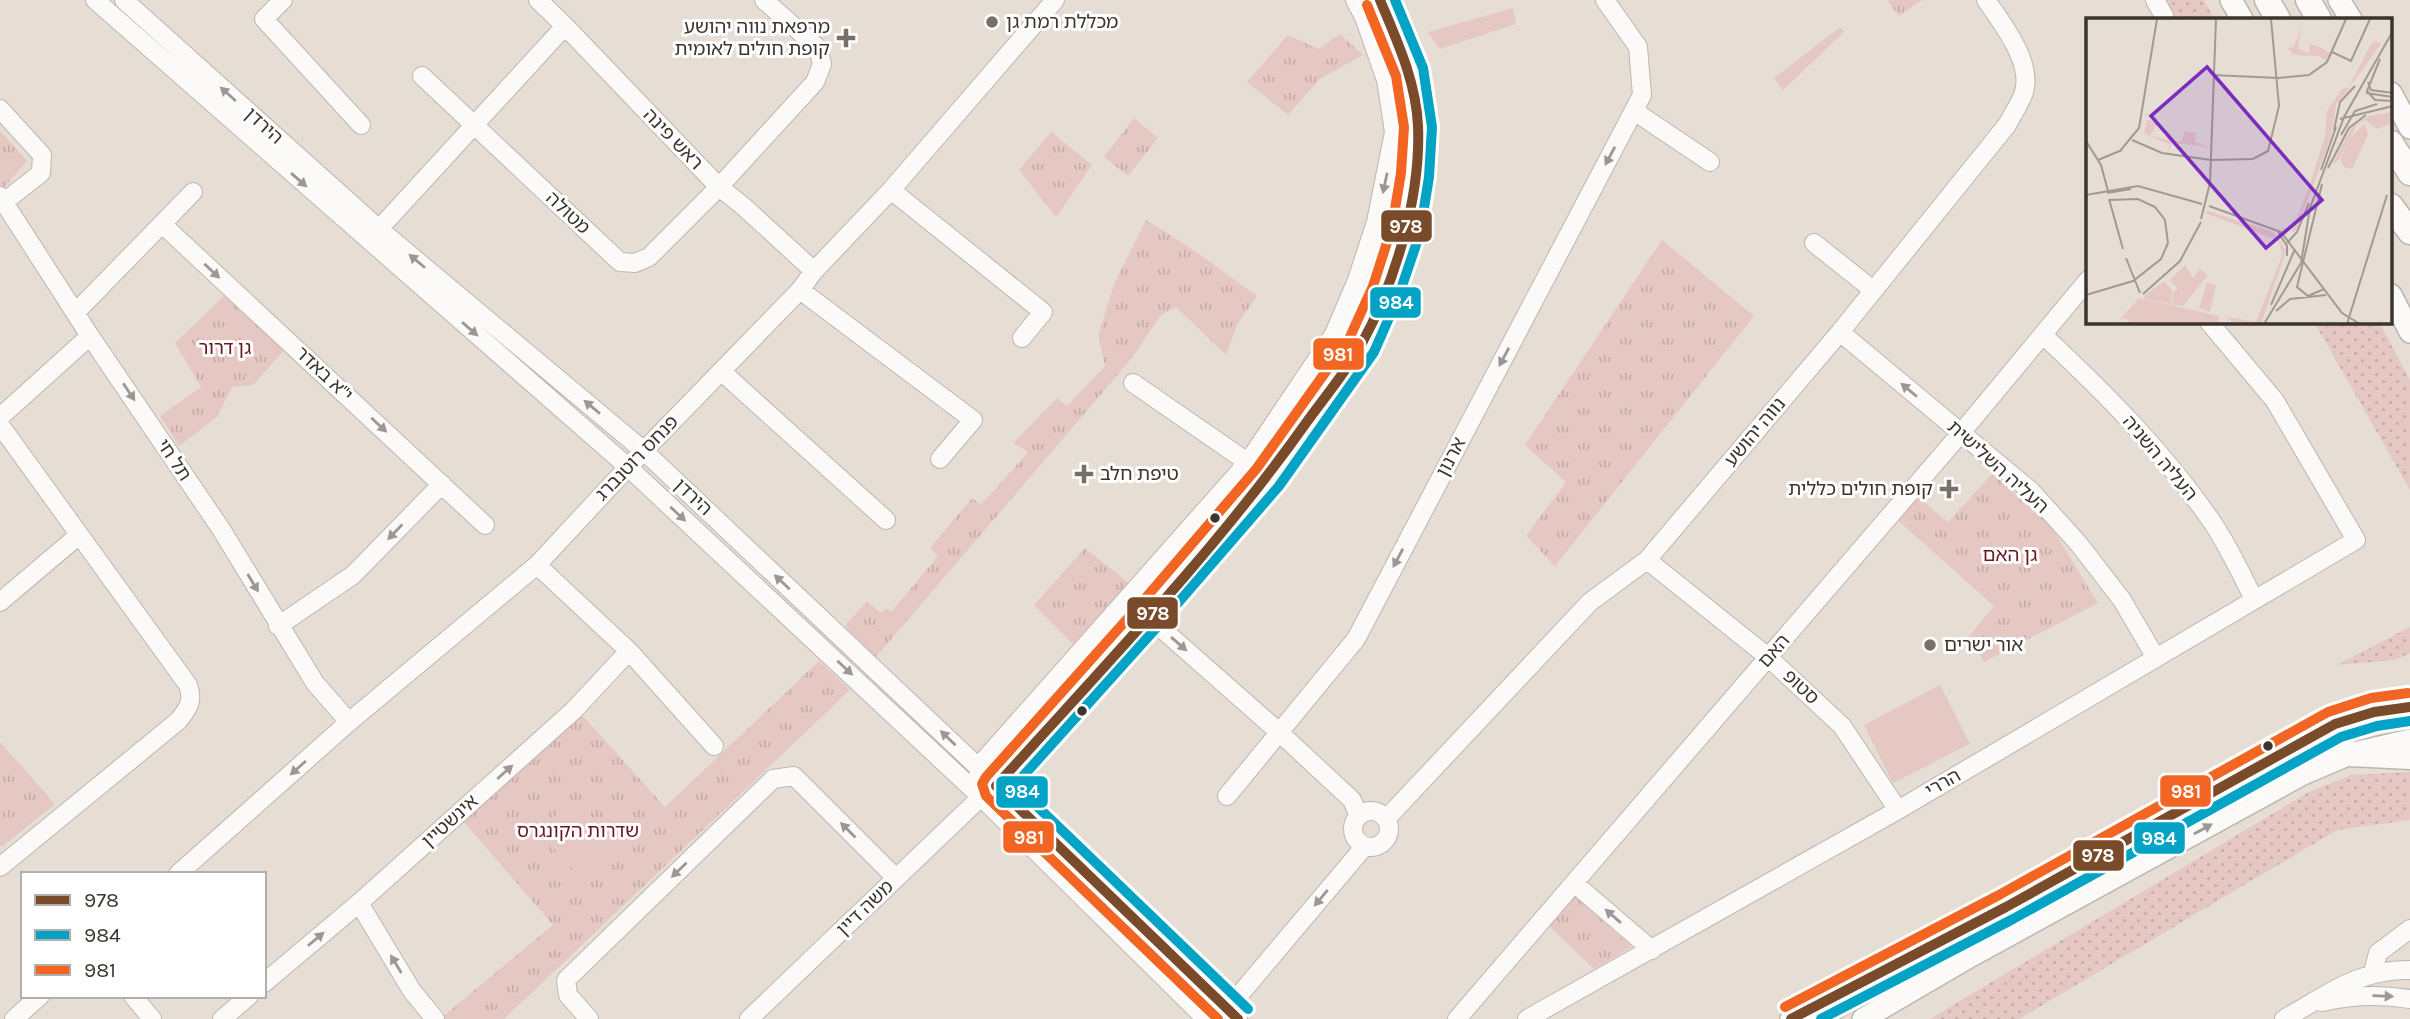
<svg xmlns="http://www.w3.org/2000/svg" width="2410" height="1019" font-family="Karla,'Noto Sans Hebrew',sans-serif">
<defs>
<pattern id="grass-dots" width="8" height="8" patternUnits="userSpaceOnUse" patternTransform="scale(1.75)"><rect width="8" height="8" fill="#e5c7c3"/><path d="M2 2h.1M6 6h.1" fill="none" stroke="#c5aca8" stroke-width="1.8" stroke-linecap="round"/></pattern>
<pattern id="park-tufts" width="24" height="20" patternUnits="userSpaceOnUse" patternTransform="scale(1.75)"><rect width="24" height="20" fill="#e5c7c3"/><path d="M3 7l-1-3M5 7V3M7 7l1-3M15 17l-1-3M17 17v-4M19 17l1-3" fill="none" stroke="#c5aca8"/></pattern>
</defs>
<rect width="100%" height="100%" fill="#e6ded5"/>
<path fill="url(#grass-dots)" d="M2155 0H2204L2214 19H2166Z
M2314 322H2379L2410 380V490Z
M2410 627V653L2395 660 2337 665Z
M2410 772V820L2337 830 2019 1019H1930L2309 792 2351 775Z"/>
<path fill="url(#park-tufts)" d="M1887 0H1922L1899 16Z
M1340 34 1363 55 1320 79 1288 115 1247 82 1288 35 1318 49Z
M1134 118 1158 138 1128 176 1104 157Z
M0 131 27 161 0 192Z
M1051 132 1092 165 1056 217 1019 170Z
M1146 220 1192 249 1257 296 1237 325 1226 355 1176 307 1160 316 1132 358 876 657 845 626 867 601 881 613 886 608 891 612 938 556 930 548 972 498 981 505 1028 452 1013 443 1057 398 1067 406 1105 366 1098 336 1115 282Z
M1662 240 1754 316 1555 566 1526 536 1566 482 1525 445Z
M226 294 285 349 253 385 232 387 217 417 179 446 160 416 201 387 175 343Z
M1993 473 2052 528 2098 603 1984 662 1970 635 1994 606 1894 517 1915 495 1948 522Z
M1085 548 1129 583 1073 644 1034 605Z
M819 661 850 690 504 1019H440L553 925 464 822 582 715 665 807Z
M0 742 55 804 2 847 0 845Z
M1574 896 1632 947 1594 969 1548 925Z"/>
<path fill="#e5c7c3" d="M1513 8 1516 24 1440 49 1428 32Z
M1840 27 1844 32 1783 90 1774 78Z
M1940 685 1970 744 1893 783 1864 725Z
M568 804 617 857 587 885 538 831Z"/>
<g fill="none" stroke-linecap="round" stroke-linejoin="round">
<g stroke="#bdb6af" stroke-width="20">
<path id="minor" d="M95 0 628 467 981 797 1206 1019
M124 0 379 229 644 451 978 767 1238 1019
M283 0 264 19 361 125
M538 0 565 26 719 187 743 206 814 271
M2155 0 2164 16
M422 76 620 262 635 263 649 257 719 187 815 82 822 64 818 48 764 0
M0 109 42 155 41 173 4 202
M1634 111 1710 162
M891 190 1043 312 1022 338
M0 196 90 336 221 529 315 683 349 722
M162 224 485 525
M379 229 565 26
M1814 243 1873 290
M800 290 973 420 940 459
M76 312 193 192
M1840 332 2031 491 2078 543 2122 600 2156 658
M2043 335C2104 392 2162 450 2210 519 2227 543 2240 572 2254 599
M721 371 886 520
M1133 383 1256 468
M0 417 90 336
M0 425 188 685C194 701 188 709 178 721L0 867
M1647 560 1768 657 1842 726 1898 810
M537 565 629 651 714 746
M1128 599 1280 733 1352 800 1359 816
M0 602 79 535
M278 626 353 575 442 484
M979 777 978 767 1248 462 1334 334 1357 280 1376 222 1394 132 1386 80 1364 17 1355 0
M1227 796 1356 639 1642 95 1638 47 1605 0
M1353 829a18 18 0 1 1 36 0a18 18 0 1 1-36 0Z
M1386 819 1590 602 1647 560 1840 332 2007 125C2012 115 2019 105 2023 95 2035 65 2002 23 1986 0
M178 874 349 722 537 565 628 467 800 290 814 271 891 190 1055 0
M1574 883 1652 950
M359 903 412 991 435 1019
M2373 973 2378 953 2410 929
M264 983 359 903 574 710 629 651
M133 996 152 1019
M2322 1002C2351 995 2380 994 2410 999
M14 1019 40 996
M222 1019 249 996
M589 1019 568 995 566 980 773 779 794 776 896 878
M749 1019 981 797 996 786 1148 617 1268 477 1361 346 1386 291 1406 230 1415 175 1418 126 1410 72 1380 0
M1219 1019 1365 846
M1457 1019 1961 433 2088 280
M1527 1019 1898 810 2356 540 2275 401 2209 322
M2284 1019C2327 995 2358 969 2410 970"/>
</g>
<g stroke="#bdb6af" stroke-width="24">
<path id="major" d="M2231 0 2242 19
M2339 0 2351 19
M2391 93 2410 128
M2391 295 2410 332
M1791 1019 1830 999
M1818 1019 1951 937 2335 724 2374 712 2410 707
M1863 1019 1971 956 2303 774 2350 754 2410 740"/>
</g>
<g stroke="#bdb6af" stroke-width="27">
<path id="highway" d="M2267 0 2278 19
M2308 0 2319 19
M2391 143 2410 173
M2391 206 2410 232
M2350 754 2410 757"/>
</g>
<use href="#minor" stroke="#fbfaf9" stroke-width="18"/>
<use href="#major" stroke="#fbfaf9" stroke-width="21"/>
<use href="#highway" stroke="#fbfaf9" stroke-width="24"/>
<g stroke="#fff" stroke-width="16">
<path id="bus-1" d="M996 786C1102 668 1214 553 1306 423 1324 398 1346 372 1361 345 1395 283 1421 197 1418 126 1416 81 1397 41 1380 0
M996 786 1238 1019
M1791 1019 2006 907 2335 724 2374 712 2410 707"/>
</g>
<g stroke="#fff" stroke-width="16">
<path id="bus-2" d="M1248 1009 1015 785 1158 626 1279 486 1374 352 1399 295 1420 233 1429 177 1432 127 1423 68 1395 0
M1821 1019 2013 919 2341 737 2377 726 2410 721"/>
</g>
<g stroke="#fff" stroke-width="16">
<path id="bus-3" d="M1785 1007 1999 895 2328 712 2371 698 2408 693
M1218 1019 986 796 982 784 986 777 1137 608 1257 468 1349 339 1373 286 1392 227 1401 173 1404 127 1396 76 1367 5"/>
</g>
<use href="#bus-1" stroke="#7a4b2a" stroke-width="10"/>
<use href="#bus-2" stroke="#03a3c6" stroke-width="10"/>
<use href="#bus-3" stroke="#f26522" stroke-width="10"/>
</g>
<defs><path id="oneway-solid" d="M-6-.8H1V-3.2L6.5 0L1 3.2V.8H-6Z" transform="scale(1.75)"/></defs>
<g fill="#9b9894">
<use href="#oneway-solid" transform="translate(228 94) rotate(-138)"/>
<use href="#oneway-solid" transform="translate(1610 156) rotate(118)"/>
<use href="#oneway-solid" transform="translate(299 180) rotate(41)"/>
<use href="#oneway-solid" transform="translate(1385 183) rotate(102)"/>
<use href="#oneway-solid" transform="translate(417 261) rotate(-140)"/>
<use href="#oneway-solid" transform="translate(212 271) rotate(43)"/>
<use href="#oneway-solid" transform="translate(470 329) rotate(41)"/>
<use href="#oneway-solid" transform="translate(1504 357) rotate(118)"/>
<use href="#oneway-solid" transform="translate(1909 390) rotate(-140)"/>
<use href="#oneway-solid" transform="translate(129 392) rotate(56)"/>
<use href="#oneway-solid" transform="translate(592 407) rotate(-140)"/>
<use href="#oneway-solid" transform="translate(379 425) rotate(43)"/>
<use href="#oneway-solid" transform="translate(678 514) rotate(43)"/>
<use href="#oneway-solid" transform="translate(395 532) rotate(134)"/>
<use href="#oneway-solid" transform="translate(1398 558) rotate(118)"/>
<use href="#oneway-solid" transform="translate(782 582) rotate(-137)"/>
<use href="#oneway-solid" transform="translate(253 583) rotate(59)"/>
<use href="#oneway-solid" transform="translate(1179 644) rotate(41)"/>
<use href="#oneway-solid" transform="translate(845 668) rotate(43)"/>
<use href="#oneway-solid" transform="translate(948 738) rotate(-136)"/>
<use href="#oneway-solid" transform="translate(298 768) rotate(138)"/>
<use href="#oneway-solid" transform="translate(505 772) rotate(-42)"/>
<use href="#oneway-solid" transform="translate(2203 829) rotate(-29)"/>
<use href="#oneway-solid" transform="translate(848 830) rotate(-135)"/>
<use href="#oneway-solid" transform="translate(679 870) rotate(136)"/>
<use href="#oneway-solid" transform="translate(1321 898) rotate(130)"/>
<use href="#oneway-solid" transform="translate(1613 916) rotate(-139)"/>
<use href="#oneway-solid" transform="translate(316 939) rotate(-40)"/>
<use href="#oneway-solid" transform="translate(396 964) rotate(-121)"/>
<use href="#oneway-solid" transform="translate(2383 996) rotate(2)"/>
</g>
<g fill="#777068" stroke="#fff" stroke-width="2.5">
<circle cx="992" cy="22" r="7"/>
<path d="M842.5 27.5h7v7h7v7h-7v7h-7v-7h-7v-7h7z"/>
<path d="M1080.5 463.5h7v7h7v7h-7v7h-7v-7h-7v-7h7z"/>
<path d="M1945.5 478.5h7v7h7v7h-7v7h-7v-7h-7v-7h7z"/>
<circle cx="1930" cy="645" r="7"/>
</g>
<g fill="#3b352e" stroke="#fff" stroke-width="2.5">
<circle cx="1215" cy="518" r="6"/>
<circle cx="1082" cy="711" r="6"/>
<circle cx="2268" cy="746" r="6"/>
</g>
<g text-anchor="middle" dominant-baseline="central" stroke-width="6" stroke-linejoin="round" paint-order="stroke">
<g font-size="19" fill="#3b352e" stroke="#fff" text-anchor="start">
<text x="1006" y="22">מכללת רמת גן</text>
<text x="830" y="27" text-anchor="end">מרפאת נווה יהושע<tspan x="830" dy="22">קופת חולים לאומית</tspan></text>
<text x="1100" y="474">טיפת חלב</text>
<text x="1933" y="489" text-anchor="end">קופת חולים כללית</text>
<text x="1944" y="645">אור ישרים</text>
</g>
<g font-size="19" fill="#3b352e" stroke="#fff">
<text transform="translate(264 126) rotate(42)">הירדן</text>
<text transform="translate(673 139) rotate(46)">ראש פינה</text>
<text transform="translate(568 213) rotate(43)">מטולה</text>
<text transform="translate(324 374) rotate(43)">י"א באדר</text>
<text transform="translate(1755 432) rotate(-50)">נווה יהושע</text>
<text transform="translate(1451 457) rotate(-62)">ארנון</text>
<text transform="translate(637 458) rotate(-46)">פנחס רוטנברג</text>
<text transform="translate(2160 458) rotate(50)">העליה השניה</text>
<text transform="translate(174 460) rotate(56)">תל חי</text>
<text transform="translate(1998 467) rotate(42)">העליה השלישית</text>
<text transform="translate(693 497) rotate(43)">הירדן</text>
<text transform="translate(1774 651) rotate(-49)">האם</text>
<text transform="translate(1801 687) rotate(43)">סטופ</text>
<text transform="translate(1943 783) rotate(-30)">הררי</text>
<text transform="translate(450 821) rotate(-42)">אינשטיין</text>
<text transform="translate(865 908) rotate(-44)">משה דיין</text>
</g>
<g font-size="19" fill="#681620" stroke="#fff">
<text x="225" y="348">גן דרור</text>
<text x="2010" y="555">גן האם</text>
<text x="578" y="831">שדרות הקונגרס</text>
</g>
</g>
<g transform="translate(2086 18)">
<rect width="306" height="306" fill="#e6ded5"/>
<path d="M265 69 250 86 245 119 211 210 208 214 199 212 196 209 206 213 223 169 239 118 241 93 256 71ZM306 94V105L291 111 279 102 271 107 252 143 246 146 266 109 283 98ZM279 105 282 117 266 151 258 149 254 142 264 120ZM122 193 188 214 200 233 175 306H148L141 299 170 304 196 238 193 223 119 195Z" fill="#e5c7c3"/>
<path d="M216 7 212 31 223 35 224 26 232 28 244 35 240 43 233 38 207 37 202 30 208 29ZM289 23 295 26 262 71 285 26ZM61 102 72 105 64 118 96 124 98 114 110 115 109 124 124 129 86 125 82 134 83 126 69 121 58 115ZM78 263 86 272 85 286 60 281 58 278ZM53 280 133 298 132 306H40L44 302 37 300 32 304Z" fill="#e5c7c3"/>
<path d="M99 247 107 260 114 251 122 257 97 288 86 287 87 274 92 271 84 262ZM121 264 130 267 124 294 113 290Z" fill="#e5c7c3"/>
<path fill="none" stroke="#a29a92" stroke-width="2" d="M246 34 265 43 284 1M294 41 281 73 289 82 307 83M126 57 193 60 223 57 241 44 260 1M282 64 285 72 307 75M280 75 307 79M254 101 307 88M248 112 254 84 269 68M255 117 269 93 291 86M46 122 76 135 125 142 167 141 182 133 193 88 185 1M0 123 15 147 22 173M34 133 53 110 71 1M12 142 36 132M242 150 263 110 280 97M235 152 250 109M236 166 211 269 222 278 238 271M21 175 45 171M0 177 52 168 116 186M23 181 37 231M123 188 195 214 256 295 274 306M115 201 124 165 130 1M192 214 201 228V238M201 225 211 214 223 185M40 240 54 275M57 276 94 243 115 204M0 277 47 263 75 241 82 225 79 202 69 189 52 181 23 182M185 287 209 231M190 293 204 281 240 277M178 306 215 245 224 190 258 99 307 13M261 306 301 177"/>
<path fill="#7b2cbf" fill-opacity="0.15" stroke="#7b2cbf" stroke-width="3.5" d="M121 49 236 182 180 230 65 98Z"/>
<rect width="306" height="306" fill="none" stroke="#3b352e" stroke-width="3.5"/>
</g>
<g stroke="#fff" stroke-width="2.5">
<rect x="1380" y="209" width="53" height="34" rx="7" fill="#7a4b2a"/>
<rect x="1369" y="286" width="53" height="33" rx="7" fill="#03a3c6"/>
<rect x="1312" y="337" width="53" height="34" rx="7" fill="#f26522"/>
<rect x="1126" y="596" width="53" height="34" rx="7" fill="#7a4b2a"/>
<rect x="2159" y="774" width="53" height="34" rx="7" fill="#f26522"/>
<rect x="995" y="775" width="54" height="34" rx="7" fill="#03a3c6"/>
<rect x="1002" y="820" width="53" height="34" rx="7" fill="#f26522"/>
<rect x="2133" y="821" width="53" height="34" rx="7" fill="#03a3c6"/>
<rect x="2072" y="839" width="53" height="33" rx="7" fill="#7a4b2a"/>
</g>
<g font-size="19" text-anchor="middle" font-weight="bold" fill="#fff">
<text x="1406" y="233">978</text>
<text x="1396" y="309">984</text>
<text x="1338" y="361">981</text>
<text x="1153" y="620">978</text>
<text x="2186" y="798">981</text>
<text x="1022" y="798">984</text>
<text x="1029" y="844">981</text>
<text x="2159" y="845">984</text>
<text x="2098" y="862">978</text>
</g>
<rect x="21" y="872" width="245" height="126" fill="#ffffff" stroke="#b1aeab" stroke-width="2"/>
<rect x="35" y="895" width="35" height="10" fill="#7a4b2a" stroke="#b1aeab" stroke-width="2"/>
<text x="84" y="907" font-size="21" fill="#3b352e">978</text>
<rect x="35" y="930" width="35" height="10" fill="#03a3c6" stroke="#b1aeab" stroke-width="2"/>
<text x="84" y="942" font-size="21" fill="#3b352e">984</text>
<rect x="35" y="965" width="35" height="10" fill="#f26522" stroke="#b1aeab" stroke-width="2"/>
<text x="84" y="977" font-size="21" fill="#3b352e">981</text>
</svg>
